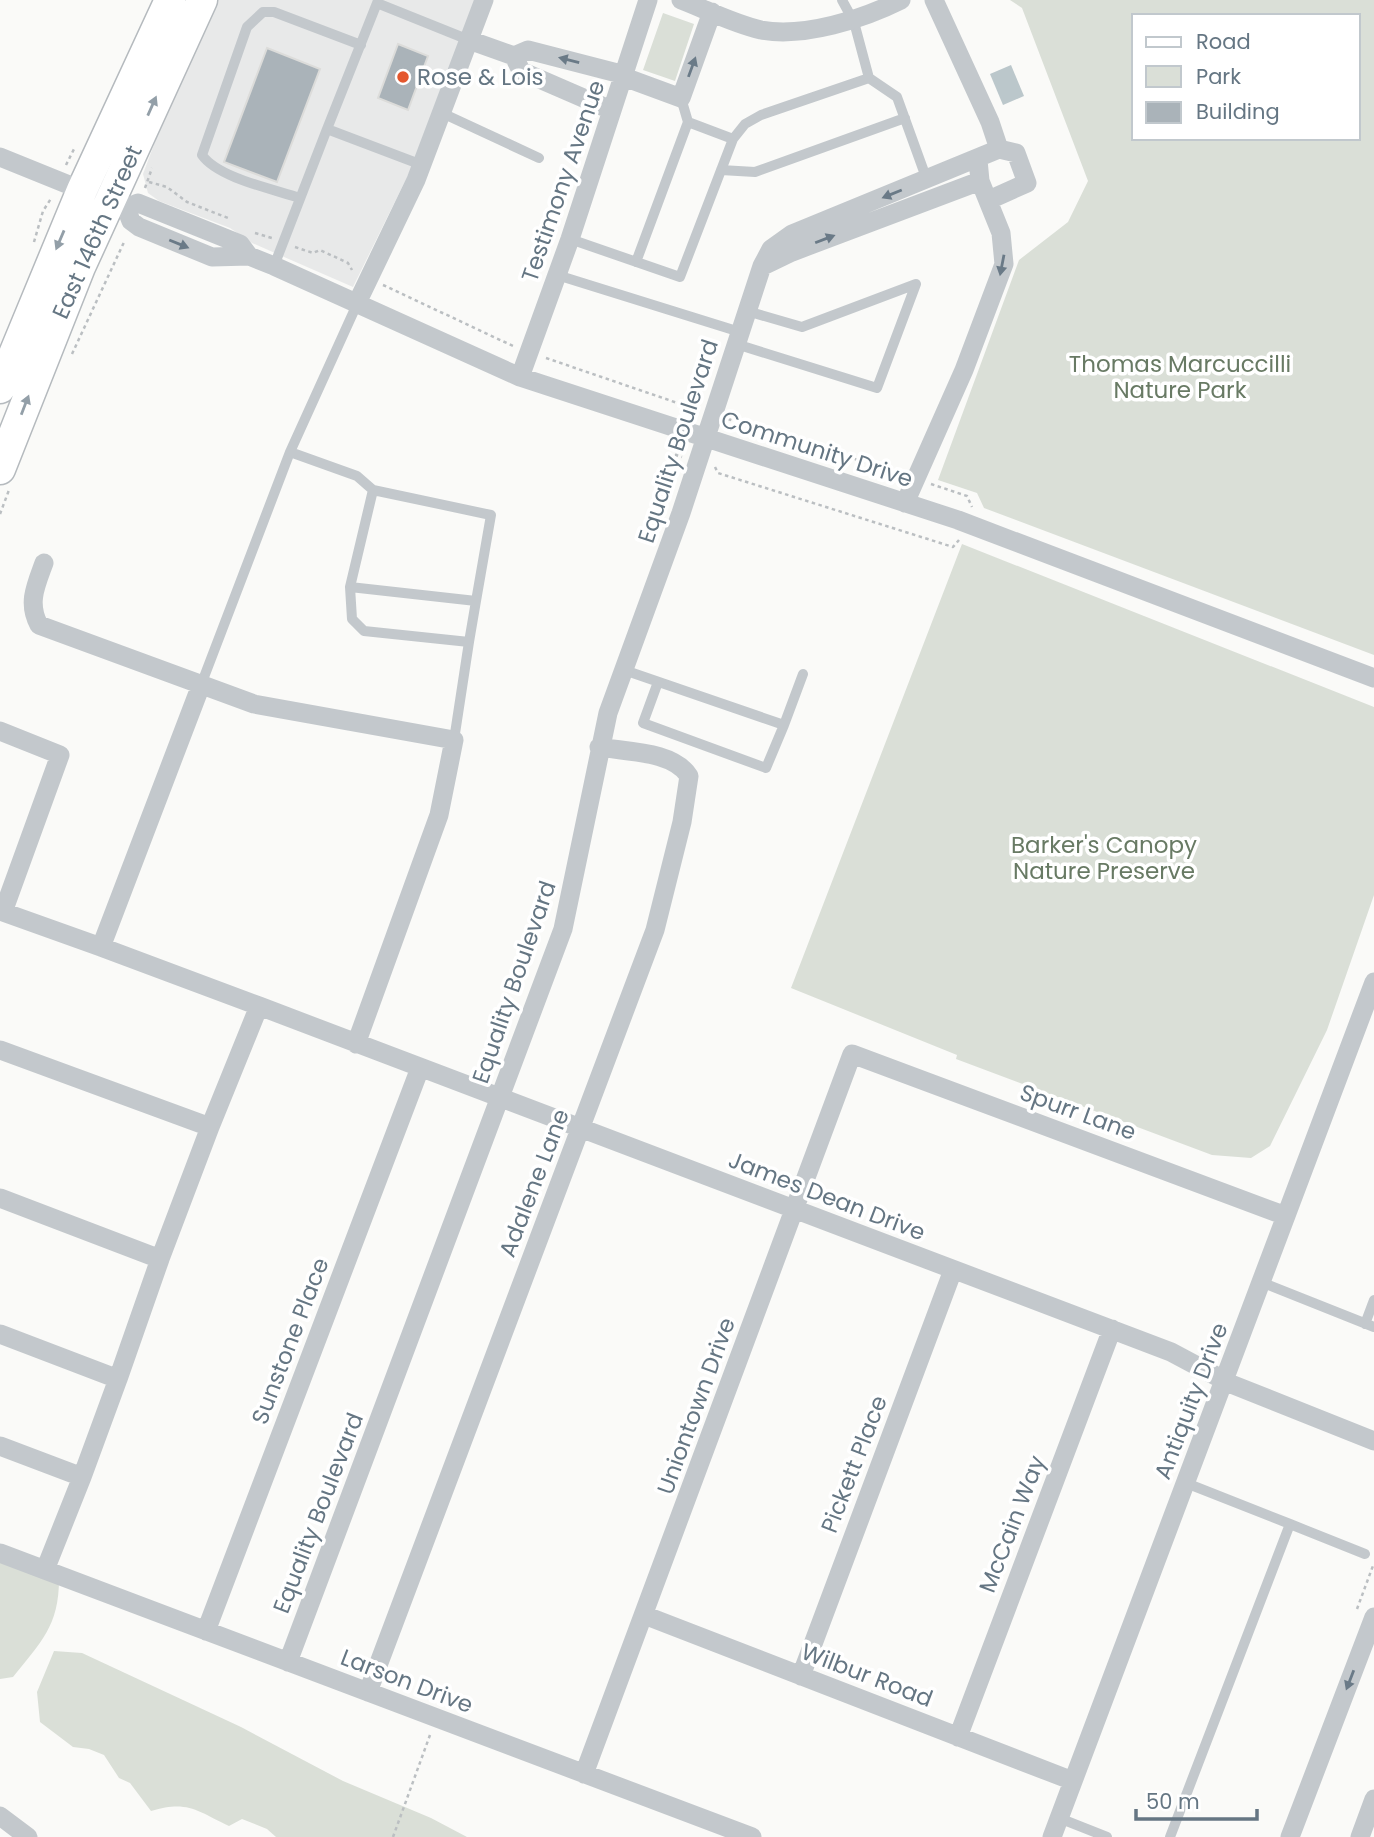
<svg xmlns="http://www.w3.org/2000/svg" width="1374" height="1837" font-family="Poppins,sans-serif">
<rect width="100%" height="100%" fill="#fafaf8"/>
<path fill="#e8e9e9" d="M213 0H475L409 173 353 287 252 243 230 228 159 201 148 193 143 174 186 59Z"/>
<path fill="#dadfd7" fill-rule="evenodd" d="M1010 0H1374V655L984 508 977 493 938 480 1019 260 1068 222 1088 181 1022 8ZM1134 16H1358V138H1134Z
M663 13 694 24 675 81 643 70Z
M962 544 1374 707V895L1327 1030 1270 1146 1251 1158 1212 1155 956 1059 957 1055 791 988Z
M0 1551 59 1579C59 1626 41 1642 13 1677L0 1679Z
M54 1651 82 1653 241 1727 343 1781 431 1818 467 1837H276L267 1829 242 1819 229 1826C197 1811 188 1800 151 1811L130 1783 119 1778 104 1755 89 1749 73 1747 40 1722 37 1692Z"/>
<path fill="#bbc7cb" d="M1011 65 1024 96 1003 105 990 74Z"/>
<path fill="#aab3b9" stroke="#dcdcda" stroke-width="2" d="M398 44 428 56 408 110 378 98Z
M267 48 320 69 277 182 224 162Z"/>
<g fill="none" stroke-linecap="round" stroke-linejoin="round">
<g stroke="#b5babe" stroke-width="33">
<path id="primary" d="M0 388 82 190 170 0
M0 469 80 267 202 0"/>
</g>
<path stroke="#bbbfc2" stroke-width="2.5" stroke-dasharray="3.5 3.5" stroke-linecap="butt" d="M66 165 74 149
M149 182 167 187 187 202 228 218
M145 188 152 168
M255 233 272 238
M34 242 43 211 52 197
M295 247 313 253 320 250 348 263 352 270
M383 285 513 346
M72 354 125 240
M546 358 695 409
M728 419 899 473
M678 447 676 455 682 457
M715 467 718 473 953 547 959 540
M931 484 967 496 972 507
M0 514 9 490
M1357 1609 1374 1563
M393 1837 430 1735"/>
<path stroke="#c3c8cc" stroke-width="10" d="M869 78 897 97 927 180
M681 98 688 122 733 139
M442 113 539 158
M422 165 327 129 377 3 469 40
M721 170 755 172 905 118
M300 198C273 189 218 178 202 155L247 27 263 12H274L361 45
M570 239 680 277 733 139 745 124 761 115 869 78 854 22 842 0
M636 262 688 122
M274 266 327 129
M557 275 740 332
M736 344 877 388 916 284 802 327 747 311
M290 452 357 476 373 490
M350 587 373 490 491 515 476 601
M624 670 784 725 803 674
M658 682 643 723 766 768 784 725
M201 685 290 452 358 302
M454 740 469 642 364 631 352 619 350 587 476 601 469 642
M1261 1282 1374 1327
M1365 1324 1374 1300
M1290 1524 1365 1554
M1059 1818 1107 1837
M1170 1837 1290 1524 1186 1483"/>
<path stroke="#c3c8cc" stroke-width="19" d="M681 0C707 10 734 24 761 30 804 38 863 19 901 0
M469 40 514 56 528 50 625 75
M514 56 521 71 611 110
M624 77 681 98 712 12
M0 157 126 208 138 203 240 244 249 256
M989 200 1027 183 1016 153 999 149
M126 208 131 221 139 227 212 257 249 256 274 266 520 377 958 520 1374 678
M763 266 792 252 980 181
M358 301 416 180 484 0
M520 377 570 239 648 0
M905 503 964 370 1004 264 1001 233 980 181 978 160
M44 563C36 585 27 603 39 625L254 704 454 740 439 815 356 1044
M0 731 60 755 3 912
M0 911 101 947 201 685
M259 1006 1171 1352 1231 1384 1374 1441
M0 1050 210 1127 259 1006 101 947
M0 1198 160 1259 210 1127
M0 1334 118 1379 160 1259
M0 1446 82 1477 118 1379
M0 1553 45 1570 82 1477
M45 1570 752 1837
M644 1615 1073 1781
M206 1631 420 1068
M288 1662 563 929 608 713 681 513 762 266 771 249 792 234 999 149 990 122 934 0
M801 1676 953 1270
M368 1692 655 930 682 822 689 776C673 751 627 752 599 747
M958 1737 1112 1329
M584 1774 852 1054 1286 1216
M0 1816 28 1837
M1052 1837 1374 982
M1290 1837 1374 1617
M1360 1837 1374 1799"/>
<use href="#primary" stroke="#fff" stroke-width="30"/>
</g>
<defs><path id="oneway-solid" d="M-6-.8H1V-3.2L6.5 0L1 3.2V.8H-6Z" transform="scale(1.75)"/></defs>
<g fill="#6a7a87">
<use href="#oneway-solid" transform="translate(569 60) rotate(-166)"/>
<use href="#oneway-solid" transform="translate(692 67) rotate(-70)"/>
<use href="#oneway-solid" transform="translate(892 194) rotate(158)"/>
<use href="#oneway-solid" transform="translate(825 239) rotate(-21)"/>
<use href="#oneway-solid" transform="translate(179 244) rotate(22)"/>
<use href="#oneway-solid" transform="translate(1002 265) rotate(101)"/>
<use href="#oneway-solid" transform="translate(1350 1680) rotate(111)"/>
</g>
<g fill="#939fa8">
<use href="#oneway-solid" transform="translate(152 106) rotate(-66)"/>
<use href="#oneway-solid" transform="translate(60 240) rotate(113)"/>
<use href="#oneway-solid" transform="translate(25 405) rotate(-69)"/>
</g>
<circle fill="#e4572e" stroke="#fff" stroke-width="2.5" cx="403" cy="77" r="7"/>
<g text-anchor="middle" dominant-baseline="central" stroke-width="7" stroke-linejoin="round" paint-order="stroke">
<g font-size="23" fill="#657683" stroke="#fff" text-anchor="start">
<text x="417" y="77">Rose &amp; Lois</text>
</g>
<g font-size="23" fill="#657683" stroke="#fff">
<text transform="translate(563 181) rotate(-71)">Testimony Avenue</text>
<text transform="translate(97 232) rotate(-66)">East 146th Street</text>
<text transform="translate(678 441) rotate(-72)">Equality Boulevard</text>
<text transform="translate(817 449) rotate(18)">Community Drive</text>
<text transform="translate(514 982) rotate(-71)">Equality Boulevard</text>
<text transform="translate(1078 1112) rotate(20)">Spurr Lane</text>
<text transform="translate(534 1183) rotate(-69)">Adalene Lane</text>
<text transform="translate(827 1196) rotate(21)">James Dean Drive</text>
<text transform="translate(290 1341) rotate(-69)">Sunstone Place</text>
<text transform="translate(1191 1401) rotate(-69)">Antiquity Drive</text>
<text transform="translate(696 1406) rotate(-70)">Uniontown Drive</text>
<text transform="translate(854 1464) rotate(-69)">Pickett Place</text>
<text transform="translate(318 1513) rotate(-69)">Equality Boulevard</text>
<text transform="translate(1012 1524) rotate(-69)">McCain Way</text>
<text transform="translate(867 1675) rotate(21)">Wilbur Road</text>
<text transform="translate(407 1681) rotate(21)">Larson Drive</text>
</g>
<g font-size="23" fill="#687a64" stroke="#fff">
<text x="1180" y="364">Thomas Marcuccilli<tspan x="1180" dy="26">Nature Park</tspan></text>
<text x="1104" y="845">Barker's Canopy<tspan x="1104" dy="26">Nature Preserve</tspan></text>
</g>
</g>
<rect x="1132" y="14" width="228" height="126" fill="#ffffff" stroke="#c1c8cd" stroke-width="2"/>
<rect x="1146" y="37" width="35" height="10" fill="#ffffff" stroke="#c1c8cd" stroke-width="2"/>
<text x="1196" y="49" font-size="21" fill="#657683">Road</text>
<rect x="1146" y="66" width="35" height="21" fill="#dadfd7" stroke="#c1c8cd" stroke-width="2"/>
<text x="1196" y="84" font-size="21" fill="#657683">Park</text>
<rect x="1146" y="102" width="35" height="21" fill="#aab3b9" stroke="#c1c8cd" stroke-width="2"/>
<text x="1196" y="119" font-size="21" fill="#657683">Building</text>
<path d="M1136 1809v10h121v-10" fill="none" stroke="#657683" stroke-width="3.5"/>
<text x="1146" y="1809" font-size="21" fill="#657683" stroke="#ffffff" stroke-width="5" paint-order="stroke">50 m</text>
</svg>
